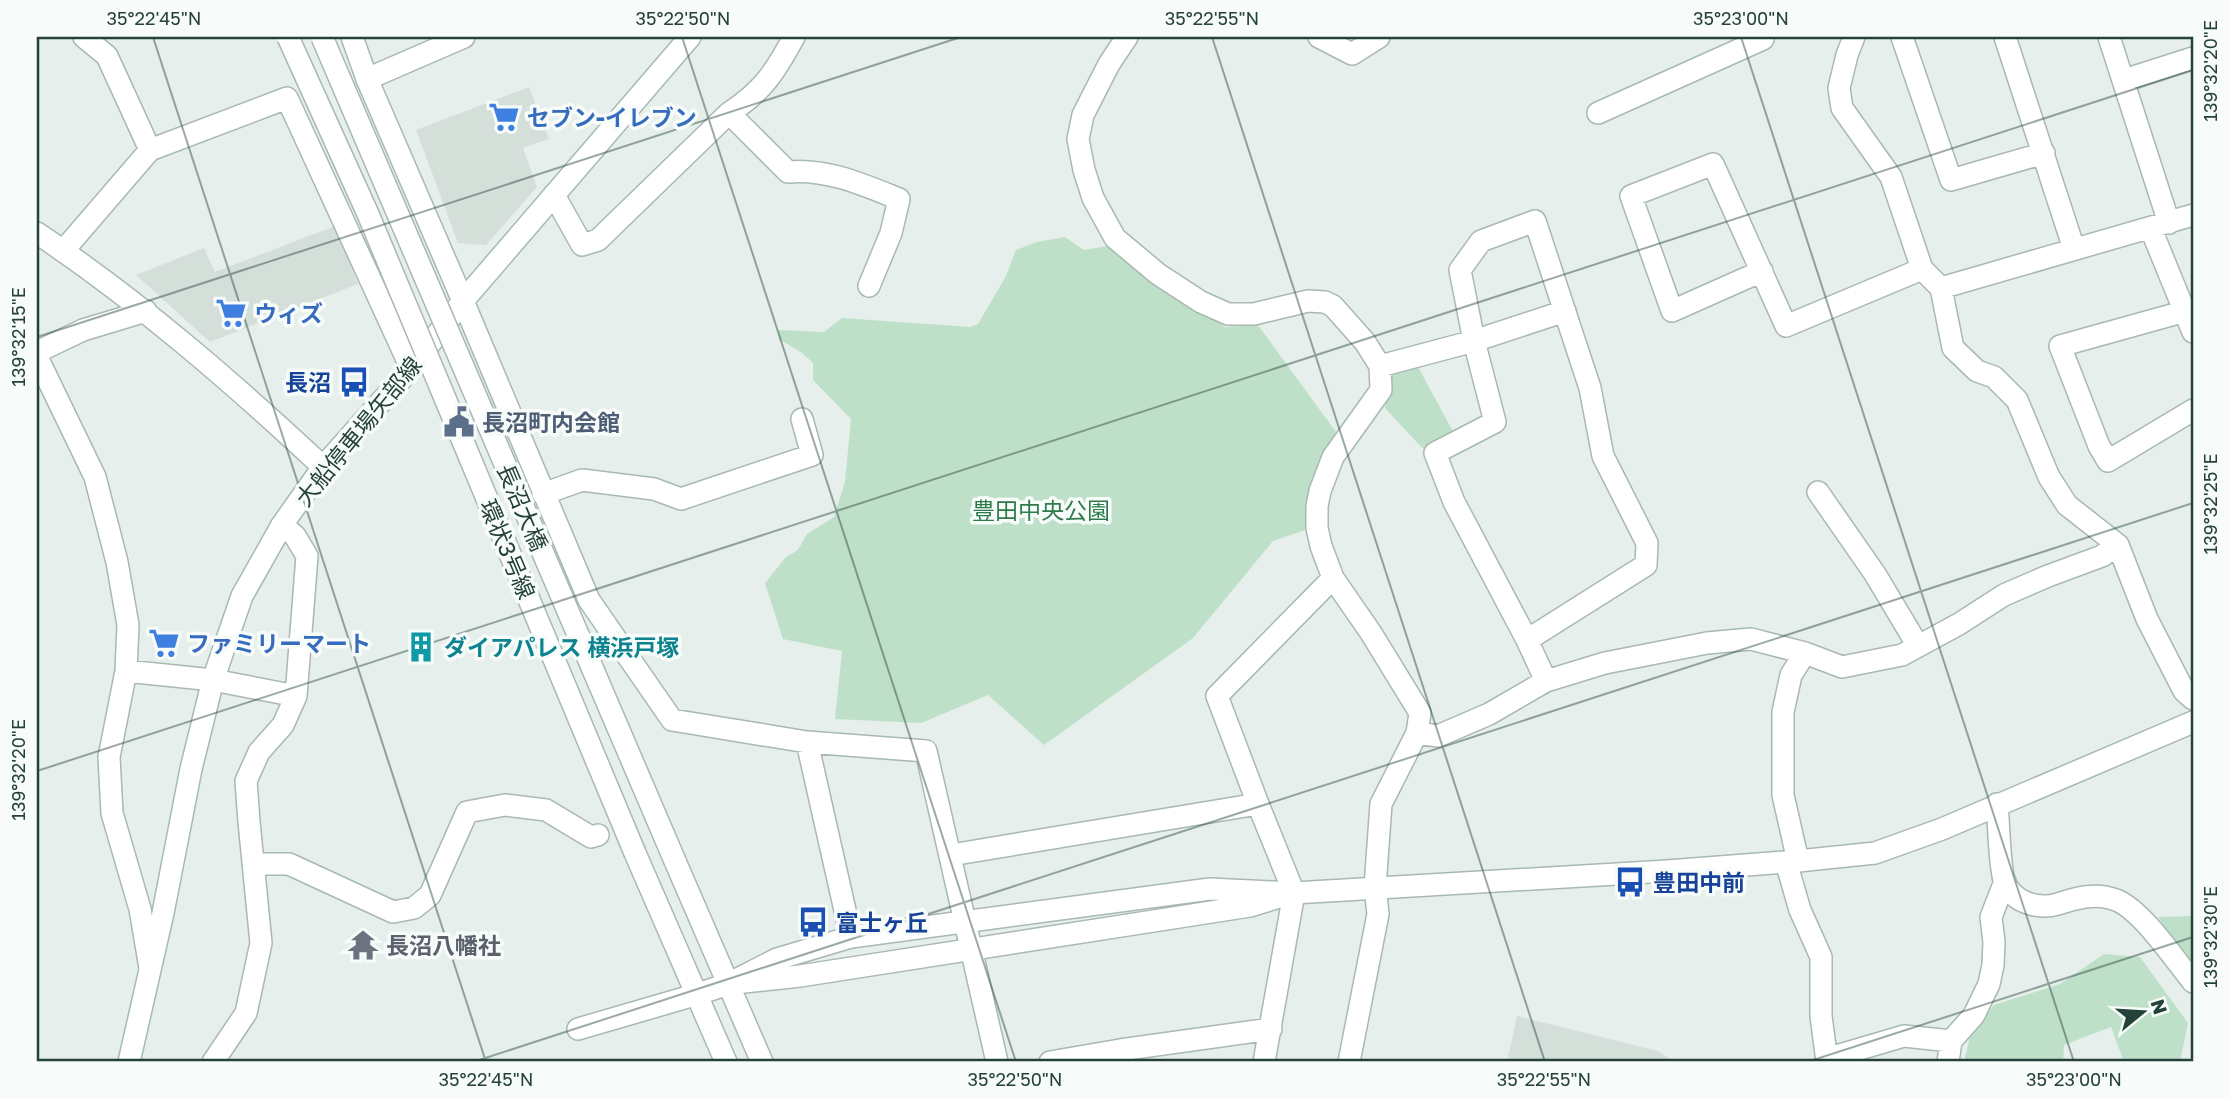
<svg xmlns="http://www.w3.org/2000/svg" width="2230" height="1099" font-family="'Golos Text','Noto Sans JP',sans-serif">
<rect width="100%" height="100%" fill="#e6efeb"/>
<path fill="#d4dfda" d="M529 87 549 139 523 148 537 187 486 245 458 243 416 130Z
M335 226 358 284 210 342 136 275 204 248 215 272Z
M1517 1016 1658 1051 1674 1062H1507Z"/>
<path fill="#bfe0c8" d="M1065 237 1084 250 1108 246 1225 327 1258 325 1336 432C1316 466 1307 488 1308 529L1273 541 1193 638 1044 745 988 695 921 723 835 719 842 651 783 639 765 583 786 557 798 550 807 534 834 517 845 482 851 419 813 380V363L802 353 779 339 778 330 824 332 842 318 970 327 978 324 1006 276 1016 250 1037 242Z
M1418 367 1456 437 1426 452 1385 408 1392 374Z
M2193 916V969L2158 917Z
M2104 954 2140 957 2188 1023 2180 1062H2124L2111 1027 2064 1045 2063 1062H1964L1970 1036 1994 1005 2060 984Z"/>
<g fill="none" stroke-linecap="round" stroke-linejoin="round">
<g stroke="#a8b8b2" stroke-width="24">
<path id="minor" d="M84 37 107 56 150 150
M1127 37 1109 64 1083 115 1078 139 1084 170 1093 198 1115 238 1158 274 1201 302 1228 314H1254L1308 301 1325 302 1333 306 1365 342 1380 366 1381 390 1333 457 1320 491 1317 506V528L1321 546 1333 578 1371 633 1420 713 1417 733 1381 804 1375 887 1378 914 1349 1062
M1319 37 1352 54 1379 37
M1902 37 1951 180 2044 153
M2005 37 2074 249
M2109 37 2169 223
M367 79 464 37
M2124 80 2193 58
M729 113 788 172C826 168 864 185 899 199L891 233 869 286
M1598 113 1763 39 1762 37
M554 195 582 245 598 240 729 113C763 91 775 72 794 37
M2193 215 1941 288 1953 348 1977 371 1994 377 2017 400 2049 477 2067 505 2118 545 2147 619 2184 691 2193 699
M2151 229 2193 332
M63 251 150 150 287 98 411 368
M1762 271 1672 311 1631 196 1713 164 1786 326 1922 269
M463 301 589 600 672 720 807 742 926 751 997 1062
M2193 309 2060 346 2099 446 2108 461 2193 410
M37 352 83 330 146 311
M37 357 95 477 117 562 128 625 126 671 213 680 296 696
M1380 366 1474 341 1565 311
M1818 492 1875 574 1918 646
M543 494 582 480 654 489 681 499 812 455 802 419
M1527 640 1646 565 1647 543 1603 456 1590 388 1535 221 1481 241 1460 270 1474 341 1495 422 1435 453 1454 502 1527 640 1546 681
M126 671 109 757 112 813 140 909 150 968
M1417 733 1438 736 1489 714 1546 681 1605 663 1707 643 1751 639 1805 653 1842 667 1902 655 1959 624 2004 595 2048 576 2102 556 2118 545
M807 742 851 937
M1258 804 1217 696 1333 578
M1997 804C1999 824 1999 862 2004 880 2011 902 2038 910 2058 904 2076 898 2097 892 2116 900 2142 910 2175 960 2193 982
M951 855 1258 804 1294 893 1264 1062
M1798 861 1783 795V712L1791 675 1805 653
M1786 862 1800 910 1821 957V1016L1827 1062
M254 864H289L393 912 414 908 430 895 467 812 505 805 546 810 591 837 598 835
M578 1029 698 994
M1826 1059 1904 1036 1951 1041
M213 1062 246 1013 261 943 249 822 246 781 259 752 283 725 296 696 307 556 295 536 282 525
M1050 1062 1120 1050 1271 1029
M1948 1062 1951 1041 1974 1015 1989 984 1993 965 1994 942 1991 917 2005 881"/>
</g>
<g stroke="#a8b8b2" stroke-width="24">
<path id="tertiary" d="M352 37 367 79 463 301
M1854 37 1847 55 1839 88 1842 108 1891 177 1922 269 1941 288
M37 233C141 303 232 382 323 467
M635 853 726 1062
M675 861 762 1062
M744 982 800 976 1250 906 1279 897
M698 994 728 984 777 959 851 937 1210 889 1294 893 1667 871 1798 861 1875 853 1942 829 2193 722"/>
</g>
<g stroke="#a4bbb3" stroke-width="24">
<path id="secondary" d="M129 1062 163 913 191 769 213 680 242 596 282 525 323 467 411 368 463 301 690 37"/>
</g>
<use href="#minor" stroke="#fff" stroke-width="21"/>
<use href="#tertiary" stroke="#fff" stroke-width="21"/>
<use href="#secondary" stroke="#fff" stroke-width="21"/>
<g stroke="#a8b8b2" stroke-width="24" stroke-linecap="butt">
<path id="tertiary-bridge" d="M288 37 368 214 635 853
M322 37 675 861"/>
</g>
<use href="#tertiary-bridge" stroke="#fff" stroke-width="21"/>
</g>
<path fill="none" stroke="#24423a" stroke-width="2" stroke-opacity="0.45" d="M153 37 486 1062M682 37 1016 1062M1212 37 1545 1062M1741 37 2074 1062M37 337 961 37M37 771 2193 70M473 1062 2193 503M1807 1062 2193 937"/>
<defs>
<g id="supermarket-bare" transform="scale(2.415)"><path d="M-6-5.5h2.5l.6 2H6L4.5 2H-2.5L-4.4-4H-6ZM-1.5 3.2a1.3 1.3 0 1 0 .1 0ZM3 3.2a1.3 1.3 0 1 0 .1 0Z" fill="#3f7fe0" stroke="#f7fbf9" stroke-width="2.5" paint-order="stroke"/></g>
<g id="bus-bare" transform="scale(2.415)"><path d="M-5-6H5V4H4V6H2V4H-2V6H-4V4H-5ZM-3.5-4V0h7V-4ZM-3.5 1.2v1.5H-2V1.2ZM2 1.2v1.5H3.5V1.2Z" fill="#1a4fb4" stroke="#f7fbf9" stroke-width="2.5" paint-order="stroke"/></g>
<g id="civic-bare" transform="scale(2.415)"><path d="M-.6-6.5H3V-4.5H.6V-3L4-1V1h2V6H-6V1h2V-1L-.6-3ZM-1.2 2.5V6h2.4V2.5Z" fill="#5c6f8a" stroke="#f7fbf9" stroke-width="2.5" paint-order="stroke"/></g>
<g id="building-bare" transform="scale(2.415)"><path d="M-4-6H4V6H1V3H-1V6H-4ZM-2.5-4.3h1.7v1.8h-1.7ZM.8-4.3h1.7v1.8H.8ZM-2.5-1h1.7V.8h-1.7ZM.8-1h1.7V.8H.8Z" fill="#0f9aa8" stroke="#f7fbf9" stroke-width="2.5" paint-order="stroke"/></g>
<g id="temple-bare" transform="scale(2.415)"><path d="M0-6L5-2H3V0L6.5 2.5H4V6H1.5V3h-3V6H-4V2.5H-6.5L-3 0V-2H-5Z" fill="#6b7280" stroke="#f7fbf9" stroke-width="2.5" paint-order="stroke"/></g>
</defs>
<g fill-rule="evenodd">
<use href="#supermarket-bare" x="504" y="117"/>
<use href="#supermarket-bare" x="231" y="313"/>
<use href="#bus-bare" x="354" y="382"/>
<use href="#civic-bare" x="459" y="422"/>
<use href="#supermarket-bare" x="164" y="643"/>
<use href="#building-bare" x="421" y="647"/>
<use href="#bus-bare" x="1630" y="882"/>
<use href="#bus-bare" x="813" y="922"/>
<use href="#temple-bare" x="363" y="945"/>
</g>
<g text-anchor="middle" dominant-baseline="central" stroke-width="7" stroke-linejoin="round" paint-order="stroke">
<g font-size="23" font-weight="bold" fill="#366cbe" stroke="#f7fbf9" text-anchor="start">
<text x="527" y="117">セブン-イレブン</text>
<text x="254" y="313">ウィズ</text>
<text x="187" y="643">ファミリーマート</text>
</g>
<g font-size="23" font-weight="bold" fill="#164399" stroke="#f7fbf9" text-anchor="start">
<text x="331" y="382" text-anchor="end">長沼</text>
<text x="1653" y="882">豊田中前</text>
<text x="836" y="922">富士ヶ丘</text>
</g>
<g font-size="23" font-weight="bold" fill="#4e5e75" stroke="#f7fbf9" text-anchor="start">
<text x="482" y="422">長沼町内会館</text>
</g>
<g font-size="23" fill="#24423a" stroke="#f7fbf9">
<text transform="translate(358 431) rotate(-51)">大船停車場矢部線</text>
<text transform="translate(523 507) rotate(67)">長沼大橋</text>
<text transform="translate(508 549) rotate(67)">環状3号線</text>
</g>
<g font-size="23" fill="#2d7a4b" stroke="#f7fbf9">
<text x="1041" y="510">豊田中央公園</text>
</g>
<g font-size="23" font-weight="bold" fill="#0d838f" stroke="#f7fbf9" text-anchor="start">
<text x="444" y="647">ダイアパレス 横浜戸塚</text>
</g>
<g font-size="23" font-weight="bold" fill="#5b616d" stroke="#f7fbf9" text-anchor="start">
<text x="386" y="945">長沼八幡社</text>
</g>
</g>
<rect width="2230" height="1099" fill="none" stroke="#f7fbf9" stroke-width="77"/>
<g transform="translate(2143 1012) rotate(72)" stroke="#f7fbf9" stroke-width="5" paint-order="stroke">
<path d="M0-5L12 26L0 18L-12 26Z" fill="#24423a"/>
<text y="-10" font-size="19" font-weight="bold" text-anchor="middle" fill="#24423a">N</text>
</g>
<rect x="38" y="38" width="2154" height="1022" fill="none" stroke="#24423a" stroke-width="2.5"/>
<g font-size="18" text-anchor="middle" fill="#24423a">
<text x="154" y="25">35°22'45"N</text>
<text x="683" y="25">35°22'50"N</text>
<text x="1212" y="25">35°22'55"N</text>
<text x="1741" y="25">35°23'00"N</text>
<text transform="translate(2211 71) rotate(-90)" y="6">139°32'20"E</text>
<text transform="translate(19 337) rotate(-90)" y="6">139°32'15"E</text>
<text transform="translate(2211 504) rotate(-90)" y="6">139°32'25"E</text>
<text transform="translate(19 770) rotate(-90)" y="6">139°32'20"E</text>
<text transform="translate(2211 937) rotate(-90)" y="6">139°32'30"E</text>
<text x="486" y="1086">35°22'45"N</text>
<text x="1015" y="1086">35°22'50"N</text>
<text x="1544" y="1086">35°22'55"N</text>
<text x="2074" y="1086">35°23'00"N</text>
</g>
</svg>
